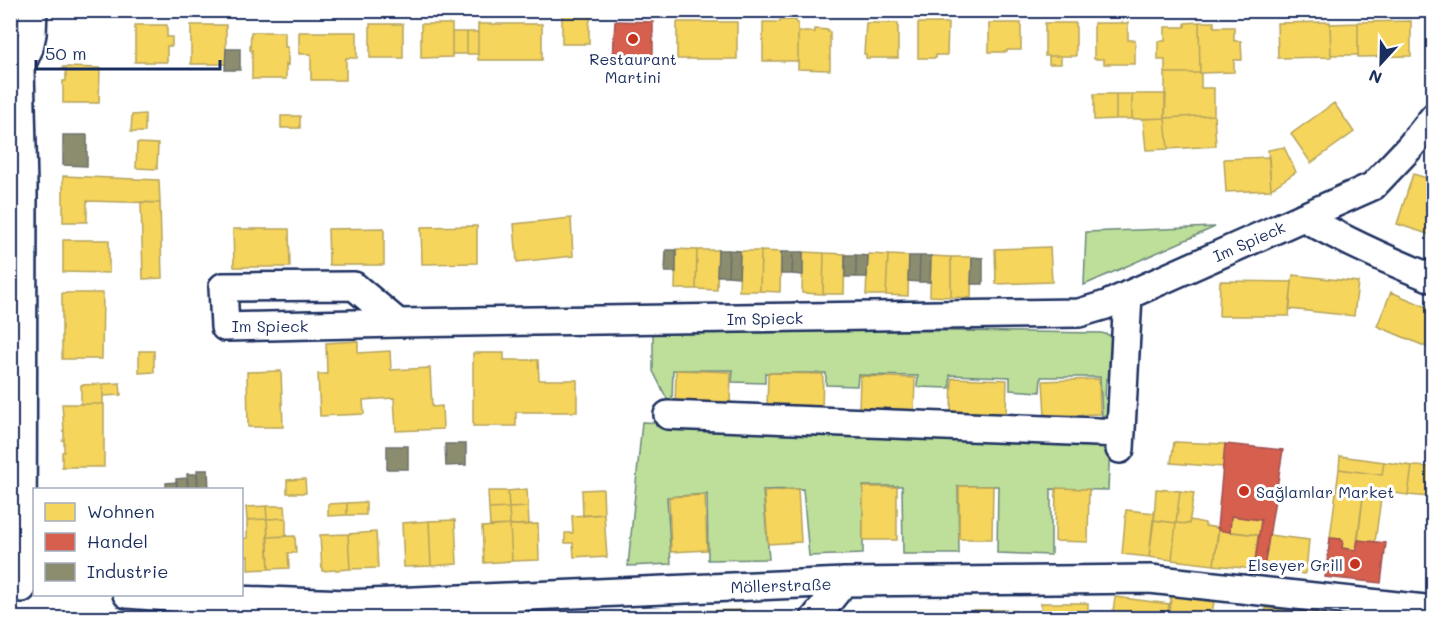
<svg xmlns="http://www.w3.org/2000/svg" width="1444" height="629" font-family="Mali,sans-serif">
<rect width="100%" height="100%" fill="#fff"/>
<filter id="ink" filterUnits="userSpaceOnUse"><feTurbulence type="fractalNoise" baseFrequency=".0167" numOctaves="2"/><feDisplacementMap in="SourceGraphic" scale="12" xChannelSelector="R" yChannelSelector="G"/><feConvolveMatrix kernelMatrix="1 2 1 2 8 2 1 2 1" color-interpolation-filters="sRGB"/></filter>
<g filter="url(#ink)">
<path fill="#bddf99" stroke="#6c877c" stroke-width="1.5" d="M1215 227 1084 285 1086 232Z
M653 327 1101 333 1109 335 1116 340V380L1106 379 1105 398 1114 400C1112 408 1110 413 1102 417L1100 377H1041L1040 392 1010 390V377L950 375V388L917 387 918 376 858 375 857 386 826 385V373H765V383L732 382 733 370H673L672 400 668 401 653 371Z
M642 422 1084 440 1110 443 1108 490 1051 489V555L997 553 998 486H958L959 554H903L902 486H863V554L809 556 803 489 763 490 769 559 708 560 707 494 667 497 671 564 628 566Z"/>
<path fill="#f6d55c" stroke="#b4a35d" stroke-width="1.5" d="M581 12 588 13 591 17 589 24V44H562V14H579Z
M780 20H796V23H798V61H763V22H780Z
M1411 21V56L1358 57V22Z
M677 22H737V59H677Z
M1199 22H1214V27H1234V41H1241L1242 60H1234V72L1200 73Z
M1199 22 1200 73H1165V60H1158V41H1165V27H1185V23Z
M1330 22 1331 57 1278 58 1277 23Z
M866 23H898V58H866V54H864Z
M918 23H948L947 55H936V58H918Z
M989 23H1021V50H1007V52H989Z
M1045 23H1076V56H1045Z
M1094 23H1128V40H1135V64H1104V59H1094Z
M1358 23V55H1331L1330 24Z
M370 24H403V58H370Z
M421 24H452V57L421 58Z
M478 24H542V60H478Z
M135 25H167V37H172V46H167V62H135Z
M191 25H226V64H191Z
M815 29 828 30V32H830V70L798 69V32H815Z
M251 32H285V47H288V65L286 64V79H252V50H250Z
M299 32H357V58H346V80H311V54H299Z
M452 32H467V54H452Z
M467 32H478V54H467Z
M1049 56H1061V64H1049Z
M63 67 100 68 99 103H63V81H66V69H63Z
M1165 73H1201V88H1214V115L1165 118Z
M1094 94H1116V119L1094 120Z
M1116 94H1132V119H1116Z
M1132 94H1166L1165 118 1132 119Z
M1334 103 1354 132 1311 163 1291 134Z
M145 114V132H131L132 115Z
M1214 115 1216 146 1168 149 1165 118Z
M281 116H300V128H281Z
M1165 118 1168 149 1146 150 1143 119Z
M137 143 158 144 157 169 136 168Z
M1284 147 1296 172 1271 189 1268 150Z
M1269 157 1271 190 1226 192 1224 159Z
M1413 174 1434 180V225L1431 235 1397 224Z
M63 176 159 180 160 203 87 201V222H63Z
M141 202 160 203 162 278 143 279Z
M571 218 573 256 517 262 514 224Z
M477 226V263L422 264 421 227Z
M384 228V265H329L328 229Z
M233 229H289L290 267H234Z
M63 240H109V273L63 272Z
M1050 247 1052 282 996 284 995 249Z
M676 249 697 250 696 289H675Z
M697 250H718L717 290 696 289Z
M740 251H761L760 291H739Z
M761 251 781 252 780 292 760 291Z
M803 252 824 253 823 294 802 293Z
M824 253 845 254 844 294H823Z
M868 254 888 255 886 295H866Z
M888 255 909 256 908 296 886 295Z
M931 256 951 257V297L930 296Z
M951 257H972L971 298 951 297Z
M1293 275 1358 282 1354 316 1289 309Z
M1220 281 1292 282 1289 316H1219Z
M1391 292 1434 310V350L1377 326Z
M62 293H103L102 359H62Z
M358 341V353L390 351 391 370 430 368 432 407 442 406 443 429 396 431 394 398 363 400 364 414 320 416 318 374H327L326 343Z
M139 351H154V372L139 373Z
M473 353H504V360H538L539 380H577V412H516V426H473Z
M676 370 731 372 730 407 675 405Z
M281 371 283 427H248L247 372Z
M768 373 823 374 822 409 767 408Z
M860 376 915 378 914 412 859 411Z
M952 378 1007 380 1006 415 951 413Z
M1099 379 1100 414 1045 416 1043 381Z
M120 383 121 395 103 396V384Z
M103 384V404H81V385Z
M62 404H104V467H62V452H64V441L62 440H64V431H62L64 430Z
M1174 442 1225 444 1223 467 1171 463Z
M1340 456 1384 462 1382 475 1339 469Z
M1384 462 1412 466 1408 495 1364 489 1356 550 1342 548 1343 541H1341V539L1330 538 1339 469 1382 475Z
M1412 466 1434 467V485L1430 497 1408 495Z
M305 479 306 493H287V480Z
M959 486H993L992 539H959Z
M863 487H897V540H863Z
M1056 488 1089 489 1088 542 1055 541Z
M527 489 528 507 509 508 508 491Z
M603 489 604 514 583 516 582 490Z
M798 489 801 542 768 544 764 492Z
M1156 489 1180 491 1176 523 1154 520Z
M1364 489 1382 491 1375 542 1358 540Z
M488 491H508L509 508 489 509Z
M1180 491 1194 493 1189 524 1176 523Z
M705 495 707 550 671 552 669 497Z
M366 502V515H347V503Z
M347 503V515L328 516V504Z
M266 506 267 519 247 520 246 507Z
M266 506H285L286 518 267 519Z
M528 507 529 525H510L509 508Z
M509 508 510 525 490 526 489 509Z
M1126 510 1155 513 1149 557 1122 554Z
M604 514 607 557 591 558 590 556 574 557 573 543H565V533H573L572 516Z
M1231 516 1261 520 1259 536H1258V535L1230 532Z
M286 518V536L268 537 267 519Z
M267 519 269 569 248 570V556H242V539L247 538V520Z
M455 520 457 564 431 566 429 521Z
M1153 520 1176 523 1172 560 1149 557Z
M1190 520 1205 523V526L1219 528 1214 565 1172 560 1176 523 1189 524Z
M429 521 431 566 404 567 402 523Z
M538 524 539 560 512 561 510 525Z
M510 525 512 561 484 563 482 527Z
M1218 530 1258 535 1254 569 1214 565Z
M376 532 378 568 350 569 348 534Z
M348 534 350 569 322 571 320 535Z
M1269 535 1309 540 1306 571 1304 574 1264 568Z
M295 536 296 553H288L289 568 269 569 267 537Z
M1434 537V584H1431V580H1428Z
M1171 596 1214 602 1211 618H1169Z
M1115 597 1169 604 1167 618H1112Z
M1041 603H1088V618H1041Z
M1266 608 1310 612 1309 618H1264Z
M744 610V618H695V611Z
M973 610H1015V618H973Z
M695 611V618H645V613Z
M1310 612 1326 614V618H1309Z
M645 613V618H596L595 614Z"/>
<path fill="#d6604d" stroke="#9e5152" stroke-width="1.5" d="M615 21 653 22V57L613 56Z
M1225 444 1283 450 1264 568 1254 569 1261 520 1231 516 1230 532 1218 530 1219 528H1217Z
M1330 538 1341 539V541H1343L1342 548 1356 550 1358 540 1386 543 1381 583 1325 577Z"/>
<path fill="#8c8c6e" stroke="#6a7069" stroke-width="1.5" d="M226 49H240V70H225Z
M63 135H87V166L63 165Z
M666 250H676V272H665Z
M718 250H729L728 276H717Z
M729 250 740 251 739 277 728 276Z
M781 252H793L792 274H781Z
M793 252H803V275L792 274Z
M845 255H856V277H845Z
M856 255 868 256 867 277H856Z
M909 256H920L919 282 908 281Z
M920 256H931L930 282H919Z
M972 257 983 258V284H971Z
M445 444H466V465L446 466Z
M387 446H408V469H387Z
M197 470H208L209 490H198Z
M187 474H197L198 490H188Z
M187 478 188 490H177L176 479Z
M177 482V490H166V483Z
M66 613 80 616V618H65Z"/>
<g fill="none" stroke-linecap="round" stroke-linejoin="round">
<g stroke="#1b2f5e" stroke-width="32">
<path id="street" d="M1303 217C1345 241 1389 261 1434 279
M398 323 354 286 223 287 225 327 398 323 1079 313 1106 305 1373 186 1410 147 1434 117
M668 415 1121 433
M1120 449 1128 295
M22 588 23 186 20 68 29 48 32 34 33 10
M127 594 182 598 346 604 844 582 1150 579 1434 610
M815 618 844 582"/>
</g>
<use href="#street" stroke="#fff" stroke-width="27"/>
</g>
</g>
<g fill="#c8321e" stroke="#fff" stroke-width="2">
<circle cx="633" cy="39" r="6"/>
<circle cx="1244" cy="491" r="6"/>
<circle cx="1355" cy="564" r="6"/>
</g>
<g text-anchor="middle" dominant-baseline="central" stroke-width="6" stroke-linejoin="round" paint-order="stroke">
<g font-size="16" fill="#1b2f5e" stroke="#fff">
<text x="633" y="58">Restaurant<tspan x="633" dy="18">Martini</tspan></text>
<text x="1256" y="491" text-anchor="start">Sağlamlar Market</text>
<text x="1343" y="564" text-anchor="end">Elseyer Grill</text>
</g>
<g font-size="16" fill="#1b2f5e" stroke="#fff">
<text transform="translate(1249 241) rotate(-24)">Im Spieck</text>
<text transform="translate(765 318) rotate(-1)">Im Spieck</text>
<text x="270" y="325">Im Spieck</text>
<text transform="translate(781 585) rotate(-2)">Möllerstraße</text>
</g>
</g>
<rect width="1444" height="629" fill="none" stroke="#fff" stroke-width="36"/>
<rect x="18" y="18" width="1408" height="593" fill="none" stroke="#1b2f5e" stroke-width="2" filter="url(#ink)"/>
<rect x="33" y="488" width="210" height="108" fill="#ffffff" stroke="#a4acbf" stroke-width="1.5"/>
<rect x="45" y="503" width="30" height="18" fill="#f6d55c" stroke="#a4acbf" stroke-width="1.5"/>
<text x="87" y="518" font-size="18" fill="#1b2f5e">Wohnen</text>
<rect x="45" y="533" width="30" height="18" fill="#d6604d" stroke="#a4acbf" stroke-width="1.5"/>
<text x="87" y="548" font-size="18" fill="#1b2f5e">Handel</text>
<rect x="45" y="563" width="30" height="18" fill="#8c8c6e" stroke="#a4acbf" stroke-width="1.5"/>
<text x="87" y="578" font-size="18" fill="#1b2f5e">Industrie</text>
<g transform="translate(1381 63) rotate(202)" stroke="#ffffff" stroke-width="4.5" paint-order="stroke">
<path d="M0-4.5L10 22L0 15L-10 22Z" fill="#1b2f5e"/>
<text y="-9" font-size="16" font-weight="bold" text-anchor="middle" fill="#1b2f5e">N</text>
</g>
<path d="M36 60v9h184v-9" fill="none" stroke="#1b2f5e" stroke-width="3"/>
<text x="45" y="60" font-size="18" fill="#1b2f5e" stroke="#ffffff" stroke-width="4.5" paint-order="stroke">50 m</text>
</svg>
